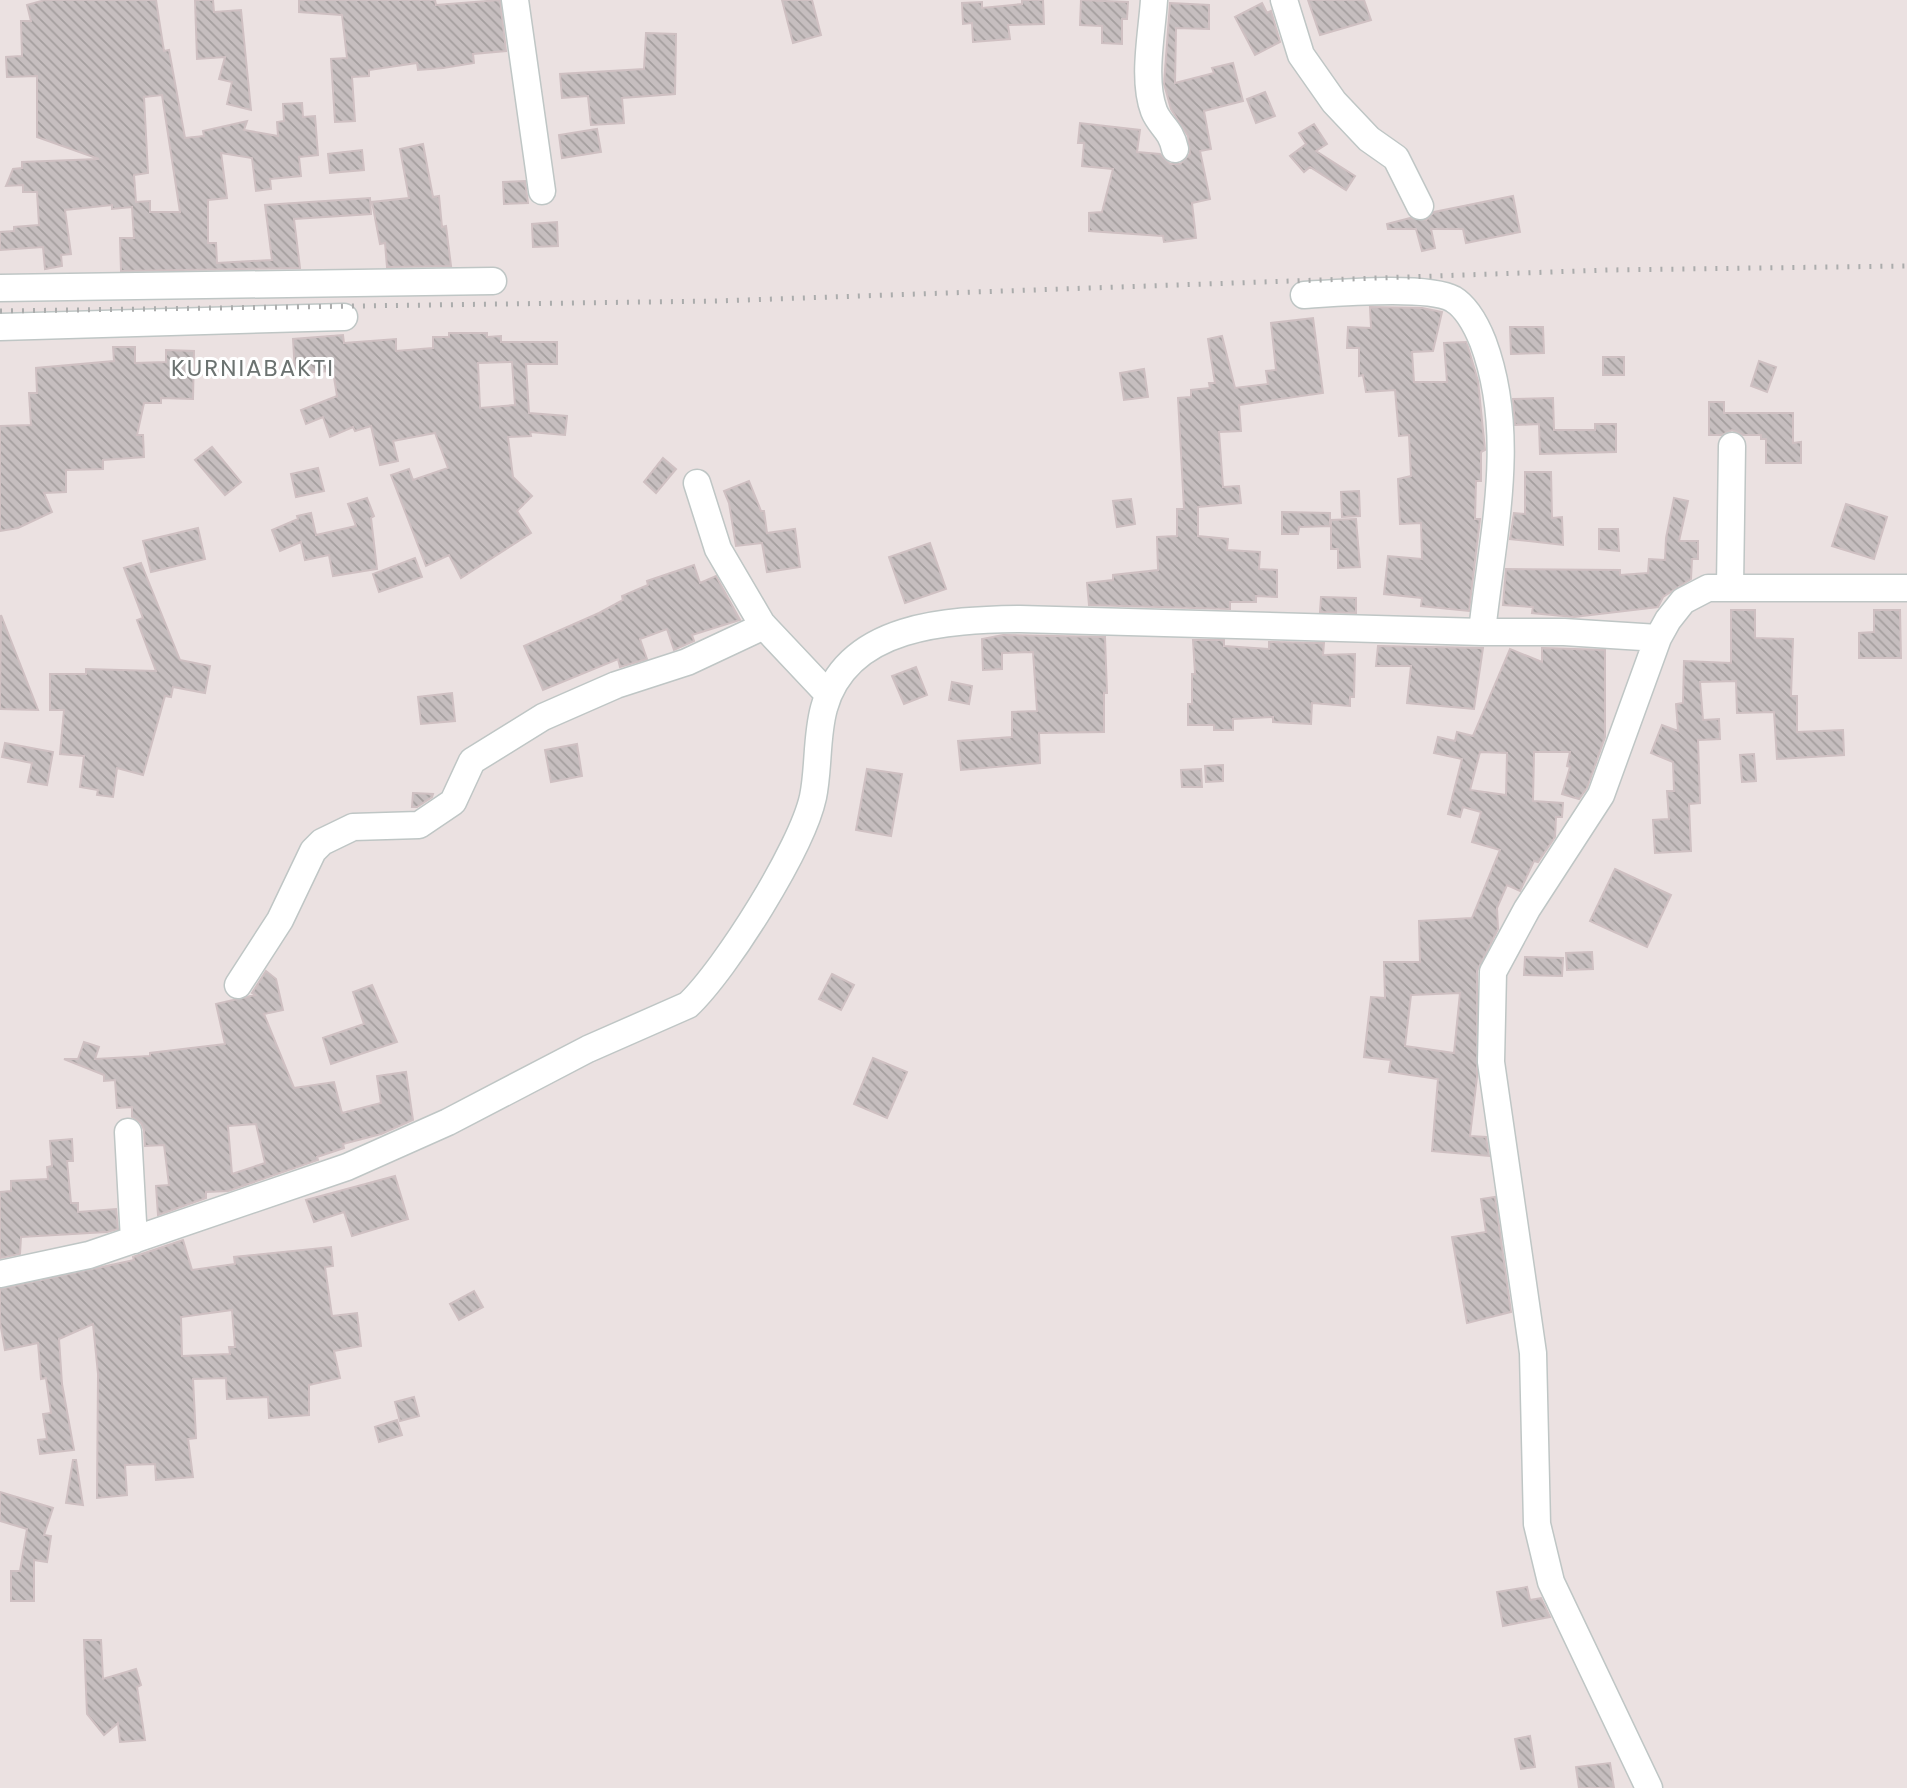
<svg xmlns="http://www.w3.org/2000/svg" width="1907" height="1788" font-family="Poppins,sans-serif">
<defs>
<pattern id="building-back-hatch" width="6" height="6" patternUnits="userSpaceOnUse" patternTransform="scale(1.75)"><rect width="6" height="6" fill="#c6bebf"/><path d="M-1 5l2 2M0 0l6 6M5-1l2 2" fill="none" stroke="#a49e9e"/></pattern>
</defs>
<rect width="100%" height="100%" fill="#ebe1e1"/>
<path fill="url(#building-back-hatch)" stroke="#cfc0c2" stroke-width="2" fill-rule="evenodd" d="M45 0H156L164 51 169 50 185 138 204 136 203 131 247 121 244 130 278 136 277 122 284 121 283 104 302 103 303 117 315 116 318 155 299 157 301 176 270 179 271 189 256 191 252 158 221 153 227 198 208 200V243H216L217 263 272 260 265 205 370 198 371 214 294 219 300 268 121 271 120 238H134L132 207 112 209V205L65 210 71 254 61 255 62 266 45 269 43 247 0 250V232L14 231V227L39 225 37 192H23V185L6 186 13 169 22 168V162L99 159 37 137V76L7 77 6 57 22 56 21 21H31L27 5ZM162 95 180 212H150V201L136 202 134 175 148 173 144 97Z
M195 0H213L214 12 241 10 251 110 227 104 232 82 219 79 225 57 197 59Z
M299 0H435L436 5 500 0 506 51 473 54 474 63 443 68 418 70 417 63 369 70V76L352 77 355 121 335 122 331 59 347 58 342 15 299 12Z
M782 0H812L821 35 793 43Z
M1022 0H1043L1044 24 1008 25 1010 39 973 42 972 23 963 24 962 3 982 2V8L1022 4Z
M1081 0 1128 2 1127 19H1122V44L1102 43V26L1080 25Z
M1308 0H1364L1371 20 1320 35Z
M1170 3 1209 5V29L1176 28 1175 83 1214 73 1212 68 1233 63 1243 101 1204 111 1211 149 1200 151 1210 199 1192 203 1196 238 1164 242 1163 236 1089 231V213L1102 212 1113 169 1082 166 1084 143H1078L1080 123 1140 130 1137 152 1160 154 1170 164H1180L1190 154 1188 136 1171 109 1164 84Z
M1262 3 1267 13 1271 11 1280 42 1255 55 1235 17Z
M646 33 676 34 675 94 622 98 624 123 591 125 588 96 562 98 560 74 644 69Z
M1265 92 1275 116 1256 123 1247 99Z
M1314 124 1327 144 1316 151 1355 176 1346 190 1310 167 1304 172 1290 156 1306 144 1299 133Z
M597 129 601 152 562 158 559 135Z
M423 144 433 197 439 196 442 227 446 226 451 266 387 267 385 243 380 244 372 202 409 198 400 149Z
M362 150 364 170 330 173 328 154Z
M525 181 528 203 504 204 503 182Z
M1513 196 1520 232 1466 243 1463 229H1431L1435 248 1422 251 1416 229H1388L1387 224 1410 218 1426 220 1434 212Z
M557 222 558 246 533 247 532 224Z
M1370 307 1422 308 1442 312 1433 351 1412 352 1414 382H1447L1444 343 1466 342 1468 347 1478 381 1485 450 1481 452V481H1476L1475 519H1480L1469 611 1421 606 1422 598 1384 594 1388 556 1422 559 1421 523 1400 524 1398 479 1411 476 1409 435 1399 436 1395 390 1366 392 1363 375 1359 376V348H1347L1348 327 1371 328Z
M1313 318 1323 393 1239 405 1241 431 1219 432 1223 487 1239 486 1241 503 1198 507V536L1228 539 1227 550 1260 552 1259 569 1277 570V597L1256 596V602H1230V609L1089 605 1087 583 1113 580V575L1158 570 1157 537 1177 536V509H1184L1178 398 1191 397V390L1210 388 1209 383H1215L1208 339 1222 336 1235 388 1268 384 1266 371 1276 370 1271 323Z
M1510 327H1543L1544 353 1511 354Z
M449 333H487V337L501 336V342H557V364H526L529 413 567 416 565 435 530 432 531 436 508 437 513 477 532 496 517 511 531 533 461 578 449 555 426 566 391 475 409 469 413 480 448 468 435 433 393 441 398 461 380 465 371 426 355 431 353 427 330 437 323 417 306 424 301 410 337 396 333 371 295 373 293 339 343 335 344 343 396 339V351L433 348V337H449ZM512 362 515 405 480 408 478 363Z
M113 347H135V363L166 362V350L194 351 193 399 161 398V403H144L137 435H143L144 457 103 460V469L66 470V492L44 493 52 512 18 528 0 531V426L31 425 29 393H37L36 368 114 361Z
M1603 357H1624V375H1603Z
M1759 361 1776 367 1767 392 1751 386Z
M1144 369 1148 397 1124 400 1120 373Z
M1553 398 1554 430H1595V424H1616V452L1540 454 1539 424 1515 425 1513 399Z
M1709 402H1724V413H1793V443L1801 442V463H1766V439H1761V435H1743L1732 430 1722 435H1709Z
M212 447 241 482 225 495 195 460Z
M663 458 676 469 656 493 644 482Z
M318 468 324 491 296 497 291 474Z
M1525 472H1551L1552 518 1562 517 1563 545 1510 539 1514 513 1525 514Z
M749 481 761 511H764L767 533 795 529 800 567 767 572 762 543 736 546 729 503 724 491Z
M1359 491 1360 516 1342 517 1341 492Z
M367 498 374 516 371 518 377 569 333 576 329 555 305 560 301 542 280 551 272 530 298 519 297 516 311 513 316 535 356 526 348 504Z
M1674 498 1688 501 1679 541H1698V559H1692L1691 579 1663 597 1658 607 1574 617 1532 613 1533 607 1503 605 1506 569 1620 570V575L1648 573 1649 559 1665 560 1666 538Z
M1131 499 1135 524 1117 527 1113 501Z
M1846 504 1887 517 1874 559 1832 546Z
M1282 512 1330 513V526L1299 527 1298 534H1282Z
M1356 519 1360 567 1338 568V549H1331V520Z
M198 528 205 559 151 572 143 541Z
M1599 529H1618L1619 551 1599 549Z
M930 543 946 589 905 603 889 557Z
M415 558 422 577 379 592 373 574Z
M141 563 180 660 210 666 205 693 173 687 171 697 165 696 143 775 117 768 113 797 97 795 98 790 80 787 84 756 60 754 64 710H50V674H86V669L156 671 137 620 143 618 124 568Z
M694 565 700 583 716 576 740 620 692 635 694 641 674 650 667 629 640 639 647 659 620 667 618 659 543 690 524 646 599 613 623 600 622 596 648 585 647 581Z
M1321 597 1356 598V613L1320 612Z
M1731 610H1755V638L1793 639 1791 696H1797V732L1843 730 1844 755 1777 759 1774 712 1737 713 1736 681 1700 682 1703 720 1719 719 1720 739 1698 740 1700 803 1689 804 1691 851 1655 853 1653 820 1669 819 1667 791H1674L1673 762 1651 753 1662 725 1678 731 1676 704 1683 703 1684 661 1731 663Z
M1874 610H1900L1901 658H1859V633L1874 632Z
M1 615 38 710 0 709Z
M1003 635 1105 637 1107 693H1104V732L1039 733 1040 763 961 770 958 741 1012 737V712L1037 711 1033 652 1002 653V669L983 670 982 639Z
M1193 640H1224V646L1269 649V642L1324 643 1323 655 1355 654 1354 697H1350V706L1312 703 1311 724 1273 722V717L1233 719V730H1214V725H1188V704H1192V674H1195Z
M1378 646 1483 648 1474 709 1407 703 1411 666H1376Z
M1542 648 1605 650V737L1587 788 1579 799 1562 794 1570 767 1567 766 1570 752H1534L1533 801 1563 803 1562 817H1556L1555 837 1538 862 1534 861 1520 891 1507 885 1497 908 1498 929 1477 971V1077L1470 1136 1486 1137 1489 1156 1432 1151 1438 1079 1389 1072 1391 1060 1364 1057 1371 997 1385 998 1384 962H1420L1419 921 1472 918 1500 850 1472 842 1481 812 1463 807 1460 817 1448 814 1462 759 1434 753 1438 737 1455 741 1457 732 1473 736 1510 649 1542 662ZM1480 752 1507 753 1506 795 1470 790ZM1460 993 1454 1053 1405 1046 1411 995Z
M916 667 927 695 904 704 892 676Z
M952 682 972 686 969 704 949 700Z
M452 693 455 721 421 724 418 697Z
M5 743 53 752 47 785 28 782 32 763 2 757Z
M577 744 582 776 551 782 545 750Z
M1754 754 1756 781 1742 782 1740 755Z
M1223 765V781L1206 782 1205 766Z
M867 769 902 774 891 836 856 830Z
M1201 769 1202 787H1182L1181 770Z
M413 793 433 794 432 797 417 807H412Z
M1615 869 1671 895 1647 947 1590 921Z
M1592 952 1593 969 1567 970 1566 953Z
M1525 957 1563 958 1562 976 1524 975Z
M266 971 276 979 283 1010 264 1014 294 1088 334 1082 342 1113 381 1103 377 1076 406 1072 413 1120 381 1134 343 1144 344 1148 317 1157 318 1160 228 1191 206 1192V1198L158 1215 156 1186 169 1185 164 1145 145 1146 144 1130 141 1123 132 1117V1107L117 1108 115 1080 104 1081V1075L64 1059H78L84 1042 99 1047 95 1059 150 1056V1053L225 1044 216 1004 255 995 252 993ZM256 1124 265 1163 232 1174 228 1126Z
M832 974 854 985 841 1010 819 999Z
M372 985 397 1042 331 1064 323 1038 364 1024 353 992Z
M873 1058 907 1072 887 1118 854 1104Z
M72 1139 73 1161H67L71 1203H78V1212L116 1209 118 1229 107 1232 21 1237 20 1254 0 1258V1192L11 1191V1181L48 1179 47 1167 52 1166 50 1141Z
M395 1176 408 1219 352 1236 344 1212 314 1222 306 1200Z
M1495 1197 1511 1312 1467 1323 1452 1237 1486 1232 1481 1199Z
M183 1240 192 1270 235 1264 234 1257 331 1247 333 1266 325 1267 332 1316 357 1313 361 1346 334 1351 340 1378 309 1385V1415L269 1418 268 1397 227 1399 226 1378 193 1379 196 1438 188 1439 193 1477 156 1480 155 1464 125 1465 127 1495 97 1498 98 1374 93 1324 59 1339 62 1384 74 1450 40 1454 38 1440 47 1439 43 1414 51 1413 46 1378 41 1379 38 1343 5 1350 0 1322V1289L134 1260 133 1257ZM232 1310 235 1347H229L230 1354 182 1356 181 1317Z
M474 1291 483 1307 459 1320 450 1304Z
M414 1397 419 1416 400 1421 395 1402Z
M397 1420 402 1435 379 1442 375 1427Z
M73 1460H76L83 1505 66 1503Z
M0 1492 53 1508 44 1535 51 1536 47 1562 34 1560V1601H11V1571H20L27 1529 0 1521Z
M1527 1587 1530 1600 1541 1598 1550 1617 1503 1626 1497 1592Z
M84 1640H101L103 1679 136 1669 141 1685 137 1687 145 1740 120 1742 118 1723 104 1735 87 1714Z
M1530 1736 1535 1767 1521 1769 1515 1739Z
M1610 1763 1614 1788H1579L1576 1767Z"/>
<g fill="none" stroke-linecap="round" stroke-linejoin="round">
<g stroke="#bfc6c5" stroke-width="29">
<path id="minor" d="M515 0 542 191
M1154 0C1152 33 1142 79 1154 111 1160 126 1171 129 1175 149
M1284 0 1301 55 1334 102 1369 139 1396 158 1420 206
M0 288 493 281
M1304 295C1335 293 1428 285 1453 299 1468 308 1477 327 1483 342 1518 436 1492 536 1482 632
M0 327 344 317
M697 483 718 549 762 624 828 694
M1730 587 1732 446
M238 985 280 920 313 851 322 842 353 827 419 825 453 802 472 761 543 717 616 685 687 662 764 626
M128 1132 134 1240
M0 1274 89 1255 347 1167 448 1122 588 1049 688 1005C726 969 802 848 813 797 819 768 816 737 824 708 847 624 949 620 1020 619L1482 632H1564L1658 638
M1649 1788 1551 1582 1537 1524 1533 1353 1491 1062 1493 972 1527 909 1601 795 1658 638 1668 620 1683 601 1708 588H1907"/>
</g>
<use href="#minor" stroke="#fff" stroke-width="26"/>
<path stroke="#abacac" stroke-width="5" stroke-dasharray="2 9" stroke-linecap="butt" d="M0 311 716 301 1608 270 1907 266"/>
</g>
<g text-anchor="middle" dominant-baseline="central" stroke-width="6" stroke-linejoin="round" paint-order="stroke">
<g font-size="23" letter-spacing="2" fill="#6b7270" stroke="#fff">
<text x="253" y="368">KURNIABAKTI</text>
</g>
</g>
</svg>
